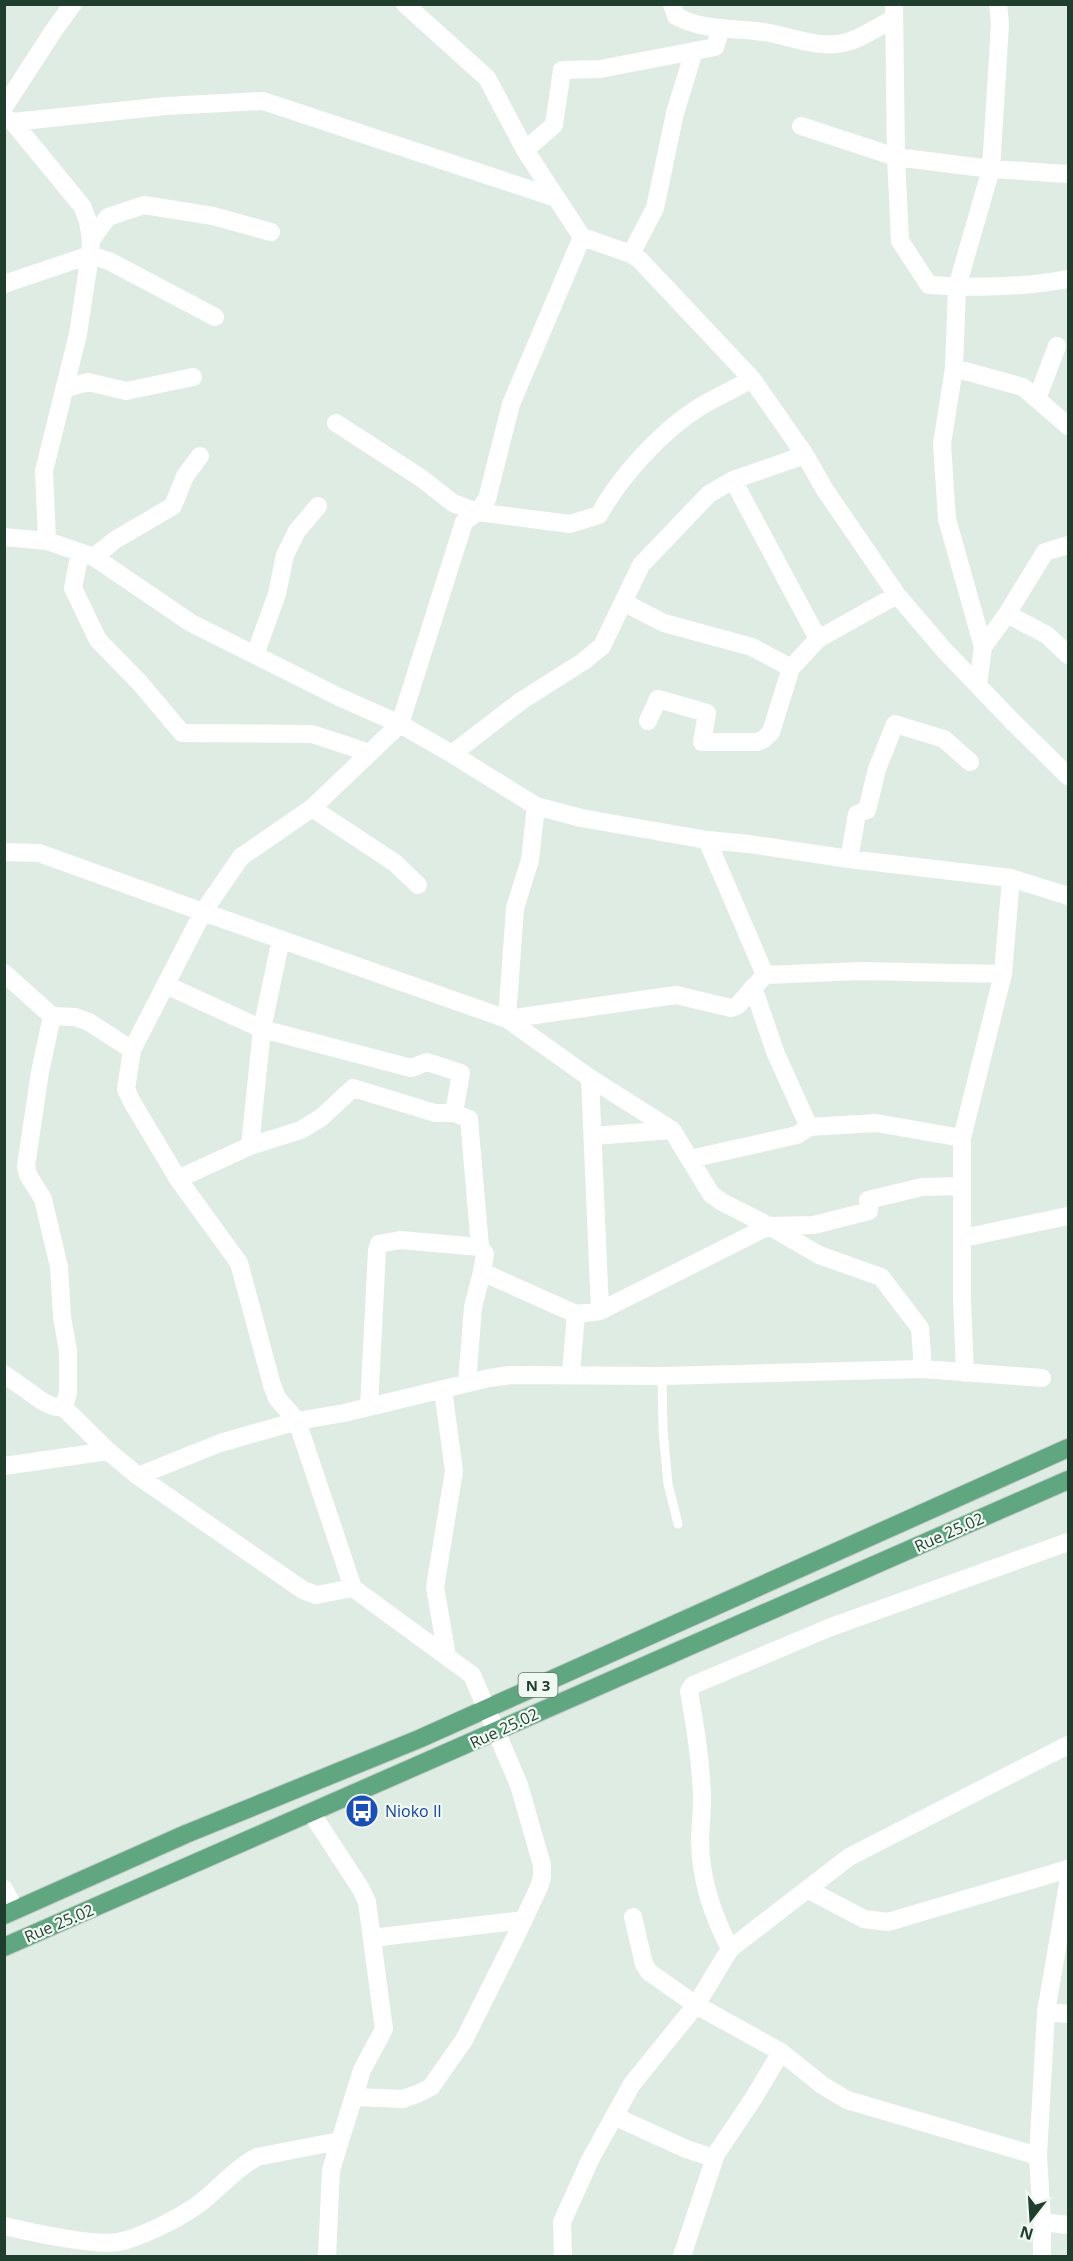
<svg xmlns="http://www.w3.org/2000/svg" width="1073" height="2261" font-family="'Open Sans',sans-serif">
<rect width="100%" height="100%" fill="#dfece3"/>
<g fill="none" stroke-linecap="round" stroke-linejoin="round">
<g stroke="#c0c9c4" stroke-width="20">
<path id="primary" d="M4 1915 186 1834 419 1739 1068 1448
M4 1947C360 1793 714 1635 1068 1480"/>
</g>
<path stroke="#fff" stroke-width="9" d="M662 1376 663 1431 668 1484 678 1524"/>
<path stroke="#fff" stroke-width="18" d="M405 4 487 78 525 150 582 237 631 254 640 260 752 379 805 455 825 490 897 595 945 651 1014 723 1068 776
M672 4 676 16C704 32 739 27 770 33 794 38 818 48 843 43 857 41 879 26 893 19
M894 4 896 157 900 241 929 285C973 288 1025 287 1068 279
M4 107 54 30 73 4
M4 117 13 122 166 106 263 101 556 198
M13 122 82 206 88 221 91 240 90 255 78 334 44 471 47 541
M801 126 896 157 991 169 1068 174
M525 150 554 125 562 70 600 69 715 47 721 28
M91 240 108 217 144 205 213 216 271 232
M631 254 655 208 675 113 694 51
M4 284 90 255 109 261 215 317
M954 368 1023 387 1068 426
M66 388 88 382 126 391 193 377
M1037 399 1057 346
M336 423 421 478 453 503 477 512 570 524 599 515C620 476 664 428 703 405 719 396 736 388 752 379
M733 480 818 639
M4 537 47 541 94 557 191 623 339 697 400 724 452 754 536 806 581 818 707 840 749 844 849 859 1011 878 1068 896
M80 552 73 588 98 640 140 683 182 733 312 734 370 753
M94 557 115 540 173 506 185 476 200 456
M623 602 664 623 752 647 791 668
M1007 614 1047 635 1068 655
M983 647 1007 614 1045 552 1068 545
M255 655 277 594 285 555 297 531 318 506
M978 685 983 647 947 519 942 444 954 368 957 287 991 169 1000 24 998 4
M648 721 658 699 707 713 702 742H757L764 739 771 732 791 668 818 639 897 595
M452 754 521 701 584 661 602 646 641 565 709 494 733 480 805 455
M536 806 530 860 515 908 507 1019 676 995 731 1008 737 1006 765 975 861 971 1003 974
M312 808 395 863 418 885
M707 840 765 975
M4 852 39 853 203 912 507 1019 590 1078 672 1130 711 1194 722 1202 769 1226 819 1255 881 1277 920 1328 923 1369
M849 859 857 814 867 810 877 769 895 724 944 739 970 762
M4 973 52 1016 75 1017 89 1022 132 1050
M166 985 262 1029 411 1068 427 1062 461 1073 454 1113
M753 987 776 1054 809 1127
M52 1016 40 1072 26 1166 28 1175 43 1199 59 1267 62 1317 68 1351V1392L64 1408
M590 1078 600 1311
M593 1136 672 1130
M250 1146 262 1029 281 939
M690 1159 797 1135 809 1127 876 1123 962 1138
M178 1179 250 1146 301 1130 322 1117 353 1088 435 1113H454L469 1119 480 1247 485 1254 482 1272 576 1314 600 1311 769 1226 814 1225 869 1211 868 1200 922 1187 962 1186
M963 1238 1068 1216
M965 1373 962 1300V1138L1003 974 1011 878
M4 1374 42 1401 52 1406 64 1408 108 1451 138 1476 303 1590 316 1595 353 1588 472 1675 519 1785 542 1865V1877L539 1887 515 1938 464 2040 431 2087 417 2094 403 2099 355 2097
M571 1374 576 1314
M467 1383 473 1307 482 1272
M443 1390 454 1471 435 1587 447 1656
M369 1407 377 1250 379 1244 400 1240 480 1247
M4 1466 108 1451
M138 1476 220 1443 297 1421 344 1413 489 1378 511 1375 662 1376 923 1369 1042 1378
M353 1588 297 1421 277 1398 272 1385 239 1263 178 1179 132 1102 126 1089 132 1050 203 912 241 857 312 808 400 724 464 522 477 512 487 499 511 404 582 237
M312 1814 361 1889 367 1902 384 2029 362 2070 331 2170 327 2256
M4 1889 15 1910
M809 1890 864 1919 888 1922 1068 1869
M633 1917 644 1964 649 1972 696 2005 781 2052 822 2085 847 2100 1038 2156
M372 1938 524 1920
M730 1949C712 1913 700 1879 700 1838 701 1824 702 1811 702 1797 701 1761 695 1726 689 1691L693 1685 831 1627 1068 1542
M1046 2012 1068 2014
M614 2116 686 2149 714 2158
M1042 2222 1068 2225
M4 2226C30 2232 93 2246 118 2242 140 2238 177 2219 196 2206 217 2191 234 2169 257 2157L339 2141
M563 2256 562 2222 590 2160 632 2084 696 2005 730 1949 849 1857 1068 1745
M682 2256 716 2154 753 2099 781 2052
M1042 2256V2222L1038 2156 1046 2012 1068 1884"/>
<use href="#primary" stroke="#60a680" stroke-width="18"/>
</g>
<defs>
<g id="bus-disc" transform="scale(1.725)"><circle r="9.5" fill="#1a4fb4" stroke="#f0f8f2"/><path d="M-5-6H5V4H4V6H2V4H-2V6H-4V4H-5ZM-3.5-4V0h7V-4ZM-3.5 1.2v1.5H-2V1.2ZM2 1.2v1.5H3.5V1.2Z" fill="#fff"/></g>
</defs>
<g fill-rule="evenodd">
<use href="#bus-disc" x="362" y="1811"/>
</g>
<g text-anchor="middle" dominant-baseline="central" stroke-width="4.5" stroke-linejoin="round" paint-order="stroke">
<rect fill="#f0f8f2" stroke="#5e7668" stroke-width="1.5" x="518.5" y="1673" width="39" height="24" rx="4.5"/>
<g font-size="15" font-weight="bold" fill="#1f3e2d">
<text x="538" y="1685">N 3</text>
</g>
<g font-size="16" fill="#1f3e2d" stroke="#f0f8f2">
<text transform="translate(949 1532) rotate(-24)">Rue 25.02</text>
<text transform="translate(504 1728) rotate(-25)">Rue 25.02</text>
<text transform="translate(59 1923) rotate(-23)">Rue 25.02</text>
</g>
<g font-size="16" fill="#164399" stroke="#f0f8f2" text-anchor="start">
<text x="385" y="1811">Nioko II</text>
</g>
</g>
<rect width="1073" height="2261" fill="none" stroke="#1f3e2d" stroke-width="12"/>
<g transform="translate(1031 2219) rotate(197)" stroke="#f0f8f2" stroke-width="4.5" paint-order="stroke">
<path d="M0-4.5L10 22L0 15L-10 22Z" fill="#1f3e2d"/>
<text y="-9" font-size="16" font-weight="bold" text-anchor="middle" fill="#1f3e2d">N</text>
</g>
</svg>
